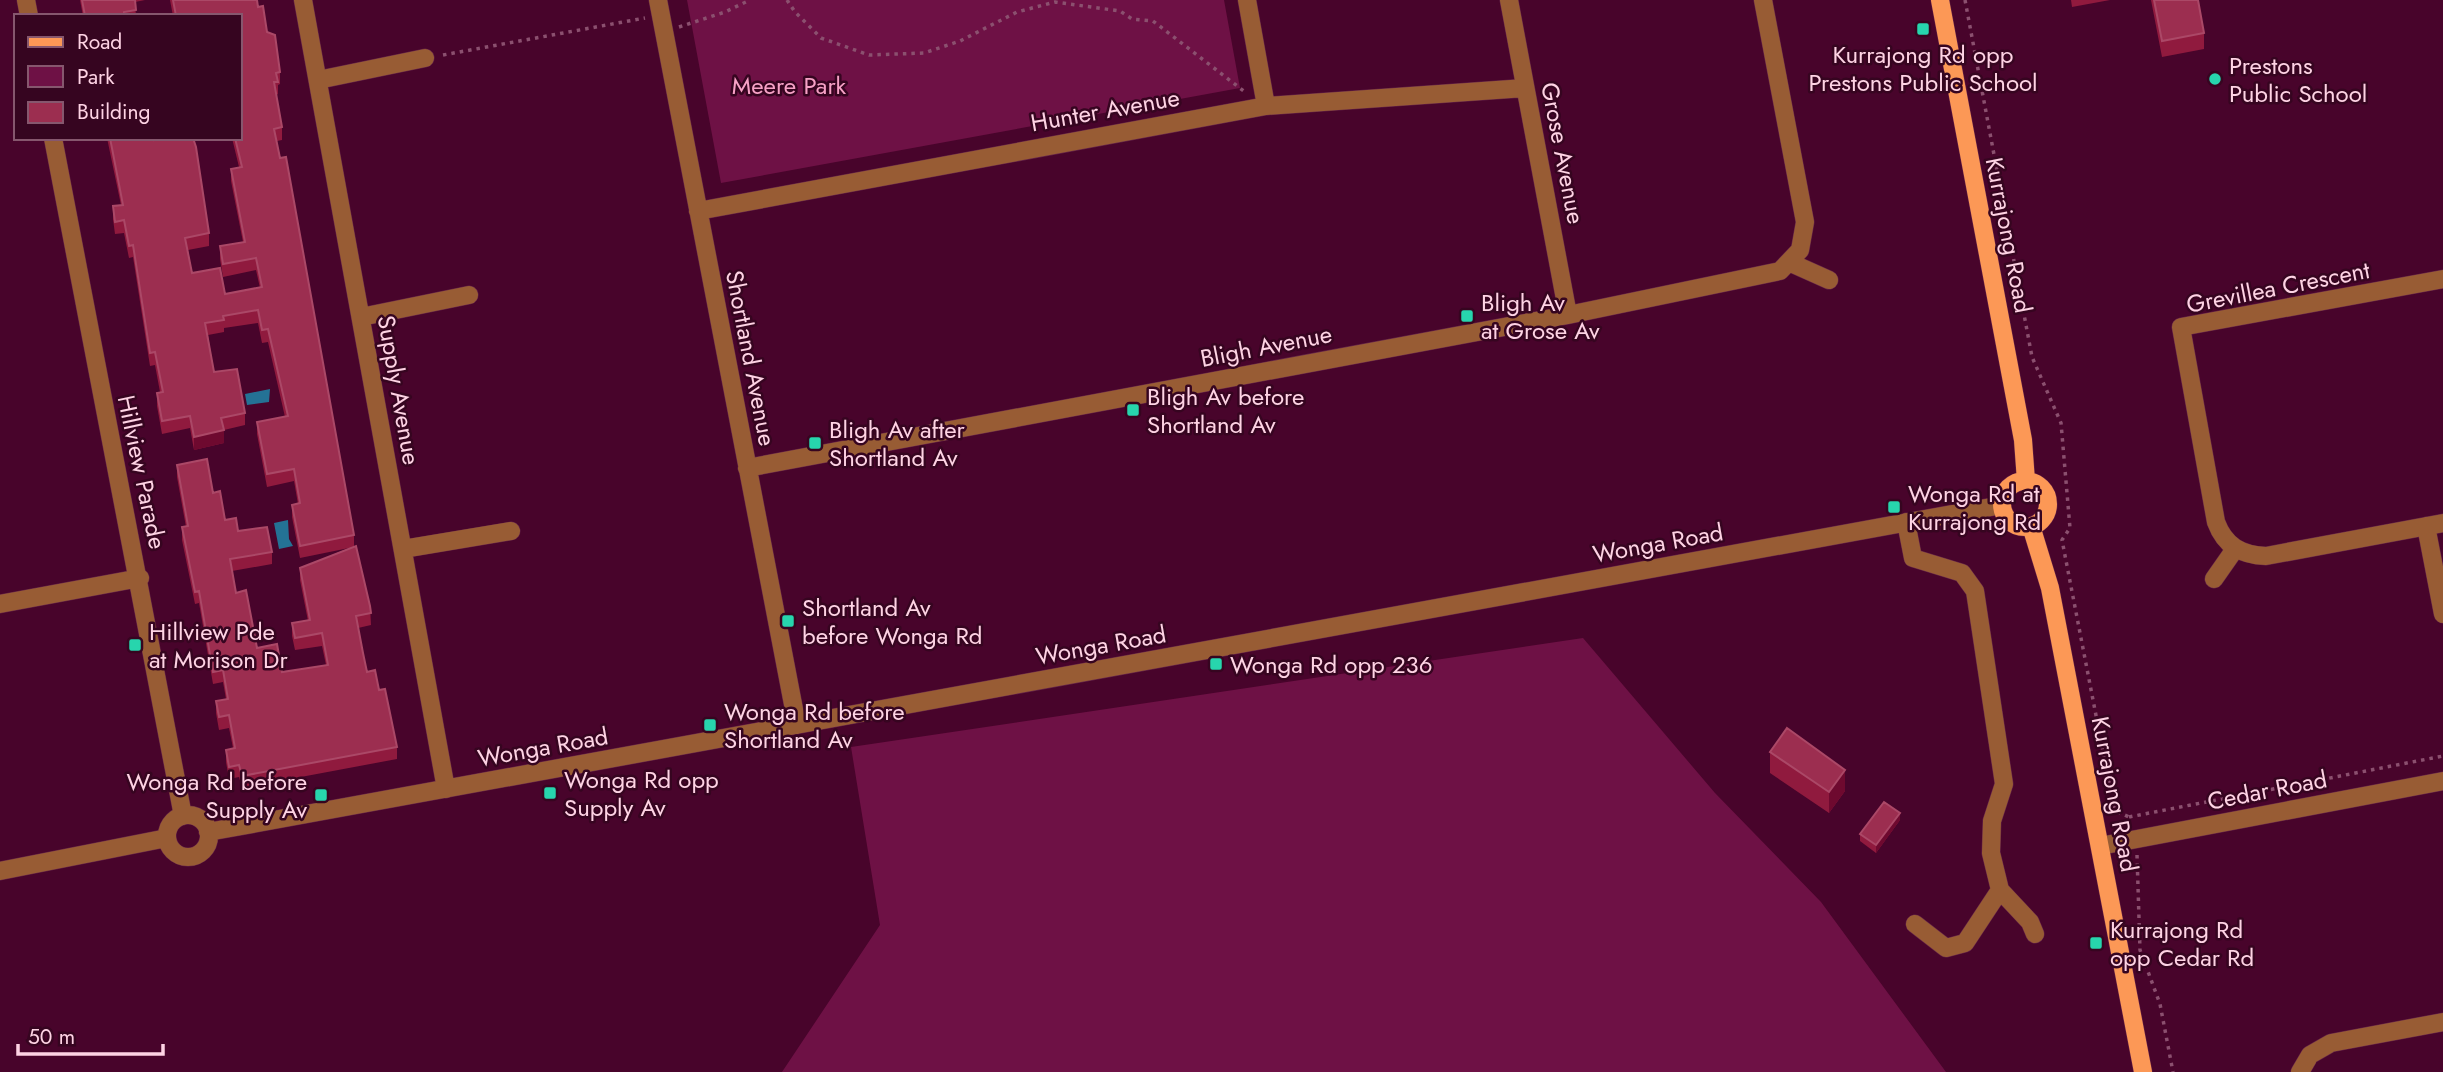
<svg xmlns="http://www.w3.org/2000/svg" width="2443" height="1072" font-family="Jost,sans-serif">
<rect width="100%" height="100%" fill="#48042b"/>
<path fill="#6e1145" d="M687 0H1224L1240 88 721 183Z
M1583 638 1715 793 1821 902 1946 1072H782L880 925 851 747Z"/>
<path fill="#247295" d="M270 389 269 402 247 405 245 394Z
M288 520 289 539 293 546 279 549 274 523Z"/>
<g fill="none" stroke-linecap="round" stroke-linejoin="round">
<g stroke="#652549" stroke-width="19">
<path id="minor" d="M26 0 29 16
M303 0 446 789
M658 0 797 725
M1247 0 1266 106
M1509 0 1568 315
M318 80 425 58
M53 138 183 816
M698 211 1266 106 1525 88
M1791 263 1829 280
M2443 279 2181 327 2216 522C2225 546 2241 555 2266 556L2443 523
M361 317 469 295
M747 468 1568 315 1780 271 1800 250 1805 222 1763 0
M1906 522 1913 558 1962 573 1975 591 2004 784 1992 821 1991 853 2000 890 2030 922 2035 934
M2426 526 2443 614
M403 549 511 531
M2214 579 2235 549
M0 604 140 578
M167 836a21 21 0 1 1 42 0a21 21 0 1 1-42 0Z
M208 832 2002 505
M2100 846 2443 781
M0 871 167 838
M1915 924 1946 948 1965 943 2000 890
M2300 1072 2310 1055 2331 1043 2443 1022"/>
</g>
<g stroke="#652549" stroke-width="19">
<path id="major" d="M1940 0 2023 440 2026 481
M2002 504a23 23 0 1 1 46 0a23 23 0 1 1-46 0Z
M2031 526 2050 588 2143 1072"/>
</g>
<path stroke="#8b506f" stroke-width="3.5" stroke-dasharray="3.5 5" stroke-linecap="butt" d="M787 0 795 12 821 38 869 55 924 53 960 41 1017 12 1055 2 1120 11 1132 19 1153 21 1245 92
M1965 0 2032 357 2061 423 2070 528 2062 540 2113 803 2116 811 2129 817
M679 27 725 12 750 0
M443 55 645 18
M2129 817 2443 756
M2137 855 2140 950 2160 1004 2173 1072"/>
<use href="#minor" stroke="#985c34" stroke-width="18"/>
<use href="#major" stroke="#fc9856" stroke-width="18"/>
</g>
<path fill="#901a3e" d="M80 0H145L135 2 136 16H83Z
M170 0H257L258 7 280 72V84L278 85V94L276 95 282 127V140L277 141 354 535V546L370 606 371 625 358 628 367 672 379 690 397 747V759L242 788 239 777 229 779 226 762V750L233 748 229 728 219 730 216 713V701L226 699 223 682 213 684 199 603 195 604 182 540V527H186L177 477V465L213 493 225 520 238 531 272 552V564L232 571 236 593 257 648 282 672 326 665 322 646 295 650 292 636V623L308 621 300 580V568L349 548 300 558 292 517V505L298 504 294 481 267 487 257 434V422L285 417 268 342 262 343 258 323 224 328V332L208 335 214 372 245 413V425L224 430V443L194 450 190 428 162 434 157 406V393L160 392 155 365 150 366 133 257 129 258 124 233 115 234 113 219V206L121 205 107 138H153L209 233V246L188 250 192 273 225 294 260 288 256 270 223 277 220 259V246L243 242 231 181V169L239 167 232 138H240V16H173Z
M2071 0H2110L2072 7Z
M2151 0H2198L2204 33V49L2162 57Z
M1770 752 1845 791 1829 813 1770 773Z
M1900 820 1876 853 1860 841V834Z"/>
<path fill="#6e092f" d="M224 430V443L194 450V437Z
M1845 770V791L1829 813V792Z
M1900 813V820L1876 853V845Z"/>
<path fill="#9c2e50" stroke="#ab4867" stroke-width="2" d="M82 0H135L136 10 124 12V16H85Z
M173 0H257L258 7 263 6 267 32 275 35 280 72 276 73 278 82H274L282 127 274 129 280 158 286 157 354 535 300 546 292 505 300 503 294 469 267 474 257 422 288 416 268 329 262 330 258 310 223 316 224 320 205 323 214 372 237 369 245 413 221 418 224 430 194 437 190 416 162 421 157 393 163 392 155 352 150 353 133 245 129 246 124 220 115 222 113 206 123 205 110 138H153L154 140 164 138H193L196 147 209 233 185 238 192 273 220 268 225 294 262 287 256 258 223 264 220 246 245 242 231 169 242 167 235 138H240V16H176Z
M2154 0H2198L2204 33 2162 41Z
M207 459 213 493 220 491 225 520 236 518 238 531 267 527 272 552 230 559 236 593 246 590 257 648 277 644 282 672 328 665 322 633 295 638 292 623 310 620 300 568 356 546 370 606 371 613 356 616 363 653 367 672 375 670 379 690 385 689 397 747 242 776 239 765 229 767 226 750 235 748 229 715 219 717 216 701 228 699 223 670 213 672 199 591 195 592 182 527 188 526 177 465Z
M1787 728 1845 770 1829 792 1770 752Z
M1884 802 1900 813 1876 845 1860 834Z"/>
<g fill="#27d5ad" stroke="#360520" stroke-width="2.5">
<rect x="1916" y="22" width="14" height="14" rx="3.5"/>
<circle cx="2215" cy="79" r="7"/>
<rect x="1460" y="309" width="14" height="14" rx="3.5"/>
<rect x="1126" y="403" width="14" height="14" rx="3.5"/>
<rect x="808" y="436" width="14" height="14" rx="3.5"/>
<rect x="1887" y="500" width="14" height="14" rx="3.5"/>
<rect x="781" y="614" width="14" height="14" rx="3.5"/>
<rect x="128" y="638" width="14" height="14" rx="3.5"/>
<rect x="1209" y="657" width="14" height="14" rx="3.5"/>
<rect x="703" y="718" width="14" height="14" rx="3.5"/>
<rect x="543" y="786" width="14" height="14" rx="3.5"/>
<rect x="314" y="788" width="14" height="14" rx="3.5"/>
<rect x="2089" y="936" width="14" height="14" rx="3.5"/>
</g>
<g text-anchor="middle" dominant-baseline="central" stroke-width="5" stroke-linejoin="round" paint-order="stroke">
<g font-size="24" fill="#fed3e4" stroke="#360520" text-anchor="start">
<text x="1923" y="54" text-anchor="middle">Kurrajong Rd opp<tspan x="1923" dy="28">Prestons Public School</tspan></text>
<text x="2229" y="65">Prestons<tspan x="2229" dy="28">Public School</tspan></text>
<text x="1481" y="302">Bligh Av<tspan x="1481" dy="28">at Grose Av</tspan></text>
<text x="1147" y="396">Bligh Av before<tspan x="1147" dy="28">Shortland Av</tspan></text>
<text x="829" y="429">Bligh Av after<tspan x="829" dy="28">Shortland Av</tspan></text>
<text x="1908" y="493">Wonga Rd at<tspan x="1908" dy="28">Kurrajong Rd</tspan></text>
<text x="802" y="607">Shortland Av<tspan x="802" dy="28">before Wonga Rd</tspan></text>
<text x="149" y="631">Hillview Pde<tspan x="149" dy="28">at Morison Dr</tspan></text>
<text x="1230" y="664">Wonga Rd opp 236</text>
<text x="724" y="711">Wonga Rd before<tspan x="724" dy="28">Shortland Av</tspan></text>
<text x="564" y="779">Wonga Rd opp<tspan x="564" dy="28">Supply Av</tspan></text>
<text x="307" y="781" text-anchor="end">Wonga Rd before<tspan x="307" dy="28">Supply Av</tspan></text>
<text x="2110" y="929">Kurrajong Rd<tspan x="2110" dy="28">opp Cedar Rd</tspan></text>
</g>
<g font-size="24" fill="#f7a1c6" stroke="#360520">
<text x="789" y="85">Meere Park</text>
</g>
<g font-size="24" fill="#fed3e4" stroke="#360520">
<text transform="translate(1105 110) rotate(-10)">Hunter Avenue</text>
<text transform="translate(1563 153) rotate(79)">Grose Avenue</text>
<text transform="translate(2009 235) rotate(79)">Kurrajong Road</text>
<text transform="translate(2278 287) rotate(-11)">Grevillea Crescent</text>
<text transform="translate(1266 346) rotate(-11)">Bligh Avenue</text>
<text transform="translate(751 358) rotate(79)">Shortland Avenue</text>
<text transform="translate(399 390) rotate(80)">Supply Avenue</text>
<text transform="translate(142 472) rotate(78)">Hillview Parade</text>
<text transform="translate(1658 543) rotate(-10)">Wonga Road</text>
<text transform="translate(1101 645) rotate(-10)">Wonga Road</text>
<text transform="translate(543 747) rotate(-10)">Wonga Road</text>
<text transform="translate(2267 790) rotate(-11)">Cedar Road</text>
<text transform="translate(2115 794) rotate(79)">Kurrajong Road</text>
</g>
</g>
<rect x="14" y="14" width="228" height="126" fill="#360520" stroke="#86576e" stroke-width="2"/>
<rect x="28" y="37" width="35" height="10" fill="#fc9856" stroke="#86576e" stroke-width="2"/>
<text x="77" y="49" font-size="21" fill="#fed3e4">Road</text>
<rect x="28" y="66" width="35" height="21" fill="#6e1145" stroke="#86576e" stroke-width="2"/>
<text x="77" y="84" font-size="21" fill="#fed3e4">Park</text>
<rect x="28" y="102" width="35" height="21" fill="#9c2e50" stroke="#86576e" stroke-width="2"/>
<text x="77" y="119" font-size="21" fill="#fed3e4">Building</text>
<path d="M18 1044v10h145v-10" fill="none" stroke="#fed3e4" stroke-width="3.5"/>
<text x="28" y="1044" font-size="21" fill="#fed3e4" stroke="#360520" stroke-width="5" paint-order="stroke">50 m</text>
</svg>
